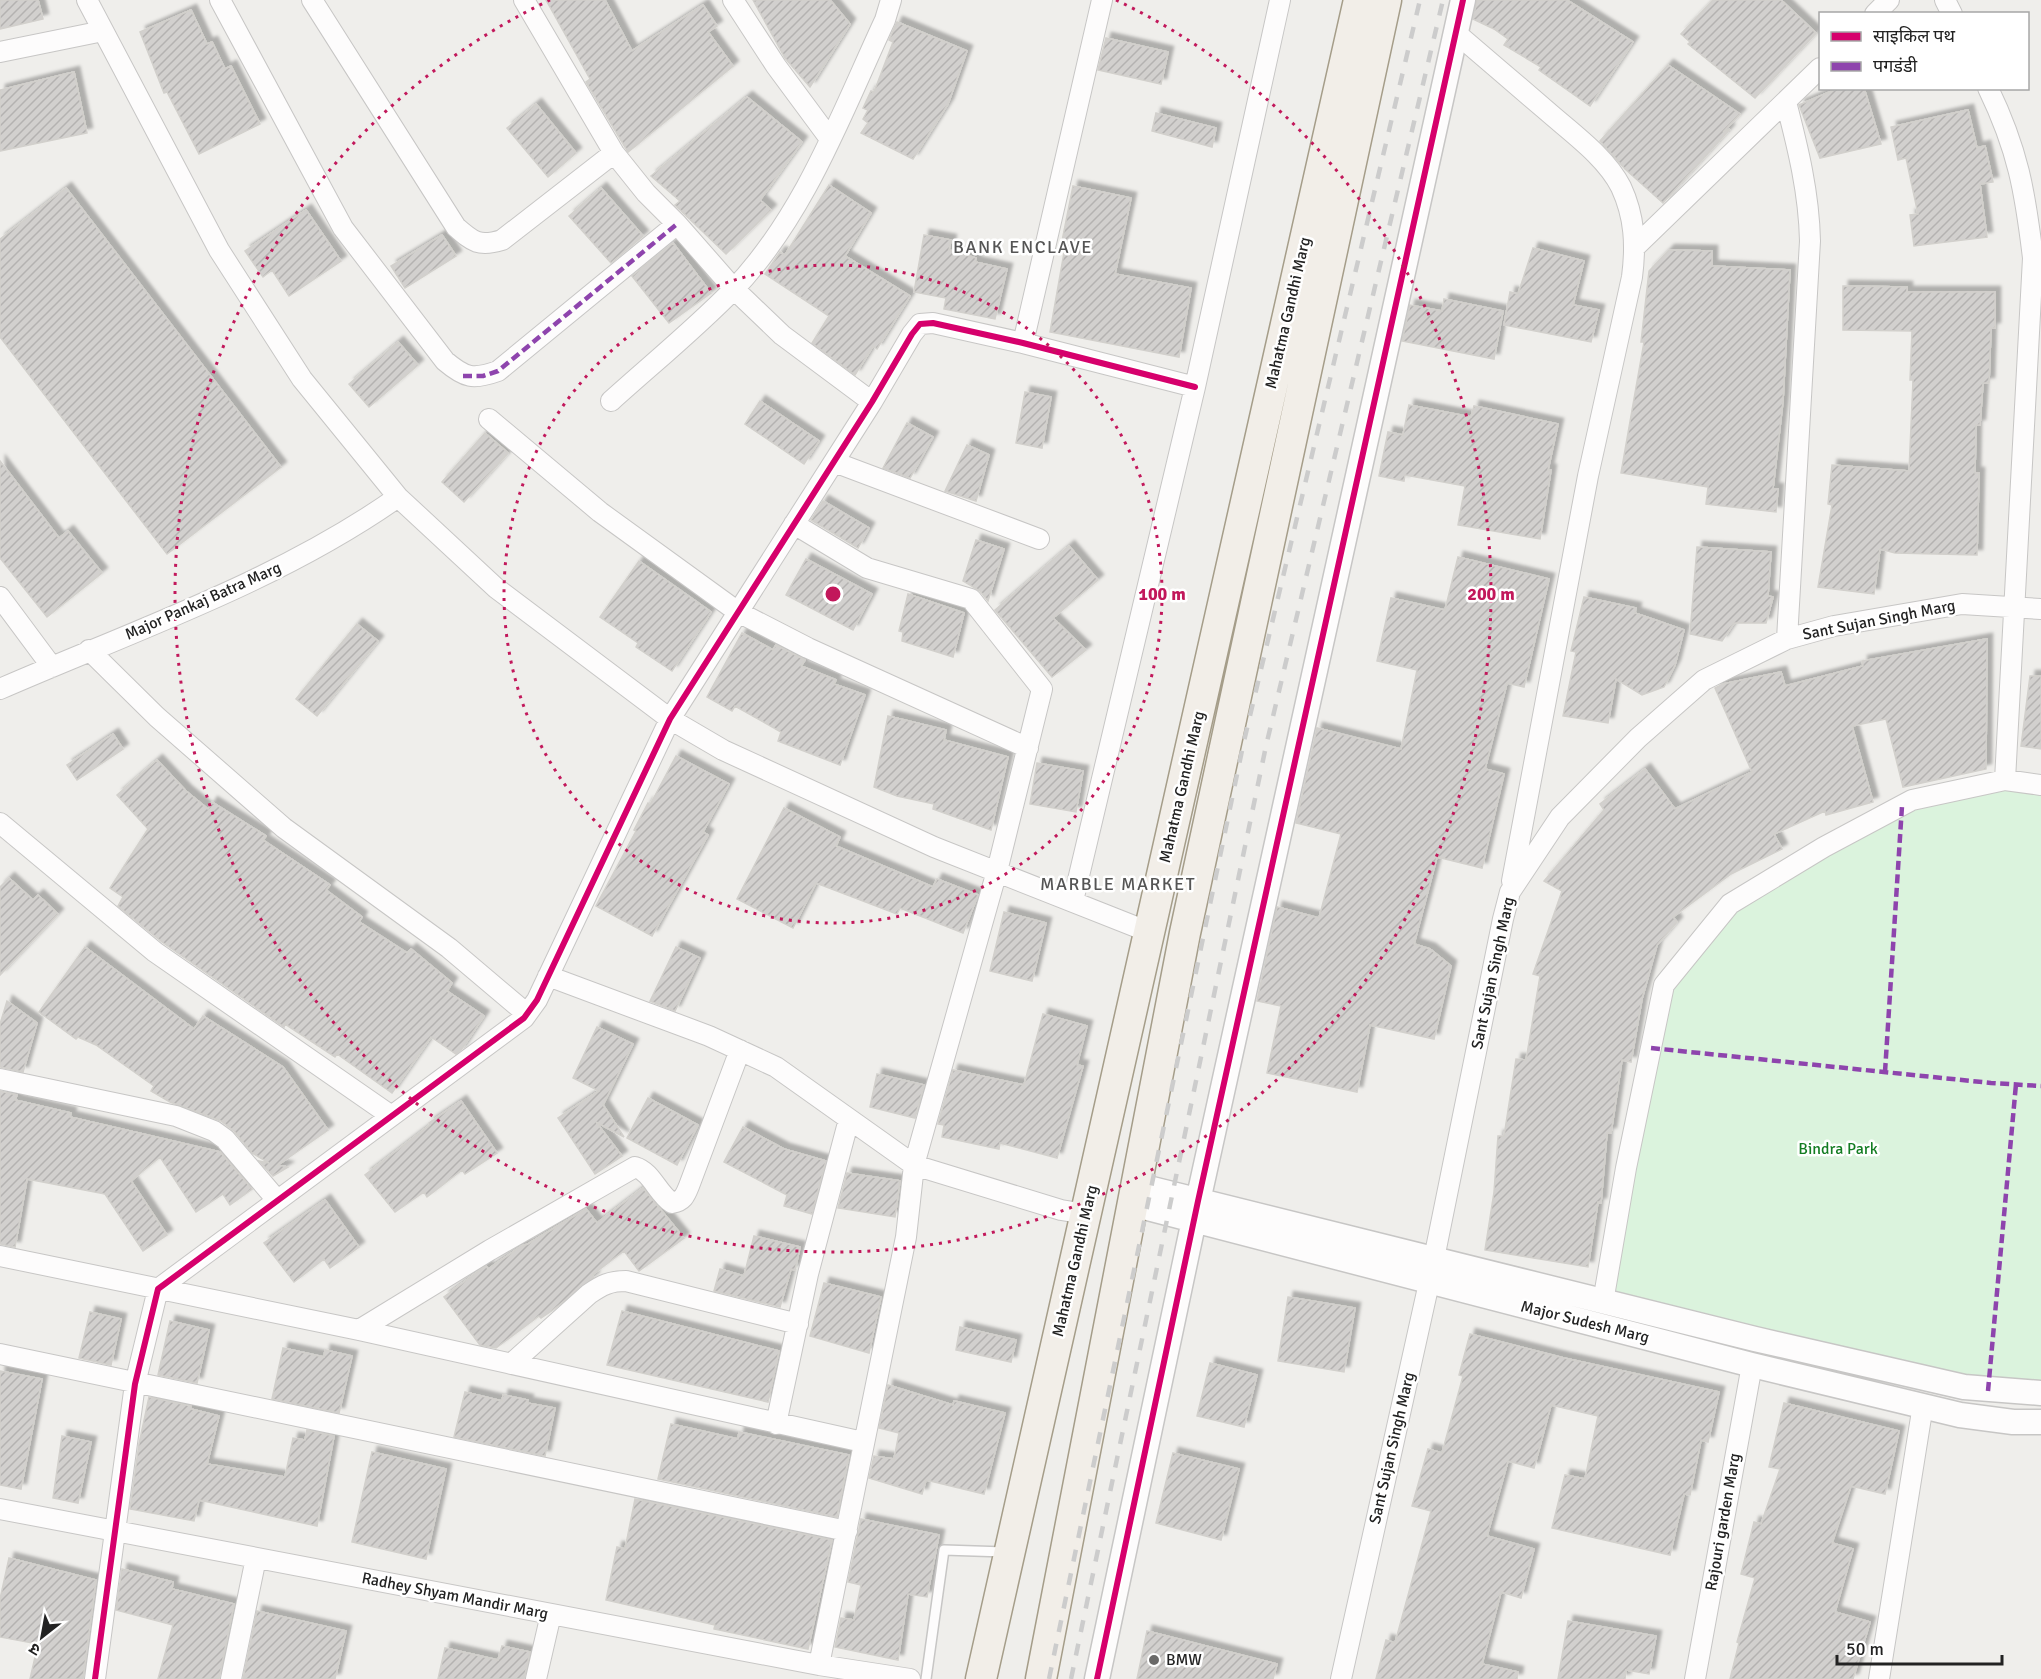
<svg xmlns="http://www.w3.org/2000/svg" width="2041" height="1679" font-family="Signika,'Noto Sans Devanagari',sans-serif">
<defs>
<pattern id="building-hatch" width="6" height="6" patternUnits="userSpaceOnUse" patternTransform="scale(1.5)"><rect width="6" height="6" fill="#d2d0ce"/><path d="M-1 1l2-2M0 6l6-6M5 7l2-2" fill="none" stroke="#b4b2b1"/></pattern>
<filter id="shadow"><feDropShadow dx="5.5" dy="-5.5" stdDeviation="1.5" flood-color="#0004"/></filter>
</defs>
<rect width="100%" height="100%" fill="#efeeeb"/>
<path fill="#dbf3dd" d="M2005 780 2041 785V1391L1603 1302 1664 985 1730 904 1902 806Z"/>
<path fill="url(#building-hatch)" stroke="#d2d0cc" stroke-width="1.5" filter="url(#shadow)" d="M0 0H38L43 19 0 29Z
M546 0H605L632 51 703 5 717 26 708 32 733 66 628 152 586 82 590 79Z
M753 0H830L850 24 810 87 785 58Z
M1477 0H1567L1633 42 1590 106 1539 70 1541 67 1504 45 1508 39 1494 29 1473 19Z
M1713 0H1781L1816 33 1755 98 1688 44 1690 42 1681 34Z
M191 10 207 44 212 42 225 69 231 66 260 124 199 154 167 92 164 93 140 32Z
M897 22 967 51 948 104 913 159 861 133 868 123 863 119 868 110 863 108 871 91 874 92 893 42 889 40Z
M1106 38 1168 52 1161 84 1098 70Z
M1668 65 1740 114 1723 132 1730 129 1663 203 1625 169 1600 141Z
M74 72 87 133 0 151V90Z
M1839 88H1864L1881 144 1820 158 1799 105Z
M747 97 802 142 760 200 771 210 726 254 675 205 680 201 651 176Z
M536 104 576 153 548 177 507 128Z
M1968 110 1977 148 1985 146 1993 182 1980 184 1987 237 1914 246 1910 215 1918 214 1906 158 1898 160 1891 127Z
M1156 113 1216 128 1212 147 1152 131Z
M829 185 871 213 845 256 910 296 877 349 873 346 855 375 812 343 829 316 765 274 780 252 785 255Z
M1073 186 1131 198 1115 274 1191 288 1179 357 1050 332 1065 247 1061 246Z
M66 188 281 467 167 554 0 337V239Z
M601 188 643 236 611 263 569 216Z
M306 210 341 261 289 296 272 270 263 277 245 251Z
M442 235 456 256 405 288 391 266Z
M924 235 951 240 949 250 976 258 975 262 1007 269 995 319 944 309 946 298 914 292Z
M673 243 711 293 669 323 632 276Z
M1533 248 1584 261 1573 305 1599 310 1591 342 1504 325 1510 292 1518 294Z
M1669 250 1712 251V266L1790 270 1783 401 1773 489H1778L1776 512 1706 504 1708 487 1621 473 1644 342H1641L1649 271Z
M1843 286 1907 287V292H1995V328H1991L1989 383H1983L1980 425H1976L1975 473H1979L1977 555 1895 553 1880 549 1874 594 1818 587 1832 505 1828 504 1832 465 1909 471 1913 380H1910L1912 331 1843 330Z
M1444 299 1503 311 1494 359 1402 341 1410 305 1442 311Z
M398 342 418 365 369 407 349 384Z
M1025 392 1051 397 1042 448 1016 443Z
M760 401 819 441 804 464 745 424Z
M1409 405 1471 417 1474 406 1558 424 1548 470H1551L1540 539 1458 525 1465 486 1405 475 1404 481 1379 476 1388 432 1403 435Z
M907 423 933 437 910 478 883 468Z
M485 433 508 453 464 502 442 482Z
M967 445 989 455 976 501 945 491Z
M0 461 59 538 68 531 102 573 47 617 0 558Z
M823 501 869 528 858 548 811 520Z
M976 540 1004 549 988 601 980 591 963 581Z
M1069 546 1098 580 1053 618 1086 650 1052 677 995 610Z
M1697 547 1771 552 1768 596 1773 597 1766 623H1734L1722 641 1690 634Z
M1458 557 1549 579 1524 687 1507 683 1485 769 1504 774 1482 868 1437 857 1414 944 1430 949 1451 966 1434 1039 1370 1025 1357 1092 1267 1073 1281 1006 1257 1001 1277 907 1319 918 1341 834 1296 823 1317 728 1401 749 1417 670 1377 661 1391 598 1445 610Z
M806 559 872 594 853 630 786 595Z
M639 561 711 612 672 671 636 647 638 643 600 617Z
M908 594 964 613 953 657 902 641 903 632 899 631Z
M1584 597 1636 608 1635 613 1684 630 1675 665 1664 687 1642 695 1616 679 1608 723 1563 716 1576 652 1571 651Z
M357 624 378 641 317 716 296 699Z
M742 633 773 650 776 645 805 660 801 666 836 680 834 684 865 695 840 765 778 741 781 732 735 706 732 711 707 697Z
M1987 639 1986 769 1903 787 1886 719 1852 726 1873 802 1826 815 1825 811 1774 834 1782 849 1731 874 1673 917 1677 922 1657 945 1642 999 1631 1062 1622 1060 1611 1133H1607L1601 1203 1598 1202 1588 1267 1485 1250 1494 1192 1498 1136H1504L1516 1059 1526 1060 1540 976 1533 974 1562 891 1544 881 1604 810 1600 804 1645 769 1675 809 1752 772 1715 688 1723 684 1781 672 1785 686 1863 666 1862 661Z
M2030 676H2041V749L2021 746Z
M888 716 946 730 944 740 1008 757 991 830 933 809 934 804 897 796 874 787Z
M113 734 123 749 77 780 67 765Z
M676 756 729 784 703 832 708 835 652 936 596 906 636 831 634 830 648 803 650 805Z
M157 760 186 791 208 809 212 802 266 836 263 840 330 885 326 890 362 917 359 922 407 953 411 949 452 983 447 991 484 1016 461 1050 456 1054 431 1037 392 1093 337 1054 335 1057 285 1024 284 1027 162 942 118 906 123 897 110 888 148 829 117 795Z
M1037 763 1083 771 1076 812 1030 804Z
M784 808 840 837 836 846 933 887 937 879 978 895 963 933 900 908 897 914 816 883 793 928 737 899Z
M9 878 33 900 38 895 58 914 0 975V887Z
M1004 912 1046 923 1032 981 990 971Z
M85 947 194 1029 203 1016 283 1067 328 1130 278 1165 288 1167 273 1176 259 1161 269 1163 252 1153 234 1131 221 1121 170 1102 151 1091 154 1086 96 1045 78 1037 76 1039 39 1012Z
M676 947 700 958 675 1011 650 1001Z
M7 1001 37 1023 23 1072 0 1067V1024Z
M1043 1014 1087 1026 1077 1065 1083 1066 1057 1158 1000 1143 999 1149 942 1137 944 1125 938 1124 953 1070 1024 1085Z
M597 1027 633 1044 603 1105 624 1137 596 1122 622 1156 595 1174 558 1118 599 1091 573 1078Z
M877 1074 924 1085 915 1118 870 1107Z
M0 1091 17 1095 15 1100 71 1113 70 1117 220 1152 252 1189 230 1205 223 1194 196 1212 160 1157 131 1181 167 1235 143 1251 105 1194 27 1179 15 1247 0 1244Z
M648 1098 698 1125 677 1165 627 1138Z
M461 1101 497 1153 465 1174 462 1170 427 1197 424 1192 395 1212 365 1175 430 1125 429 1123Z
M743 1127 784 1149 826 1161 812 1214 784 1206 787 1195 724 1162Z
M847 1173 900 1181 895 1217 838 1208Z
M643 1188 684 1238 639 1271 624 1251 592 1275 594 1277 553 1310 541 1318 539 1316 496 1348 480 1345 444 1297 483 1268 486 1266 488 1269 522 1246 528 1244 586 1209 597 1223Z
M325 1200 359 1247 330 1268 324 1259 294 1282 264 1243Z
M754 1236 800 1247 795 1270 791 1269 780 1307 714 1291 720 1269 744 1276Z
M824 1283 881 1297 869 1353 810 1336Z
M1288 1297 1355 1308 1344 1372 1278 1361Z
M622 1311 779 1351 768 1402 607 1365Z
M90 1312 121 1319 111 1365 79 1358Z
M170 1321 209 1330 197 1383 158 1375Z
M960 1327 1016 1340 1011 1362 956 1350Z
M1470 1334 1564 1358 1719 1392 1708 1442 1701 1440 1690 1495 1684 1494 1670 1555 1552 1528 1565 1475 1585 1479 1598 1416 1551 1405 1534 1468 1508 1461 1487 1536 1534 1549 1521 1598 1501 1592 1482 1664 1518 1672 1517 1679H1376L1386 1640 1395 1643 1431 1511 1412 1506 1428 1449 1442 1453 1463 1376 1459 1375Z
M283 1348 324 1357 325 1350 352 1356 339 1413 272 1399Z
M1210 1363 1257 1375 1244 1427 1197 1416Z
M0 1371 42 1379 21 1489 0 1485Z
M888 1385 953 1405 954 1401 1005 1413 984 1494 926 1480 922 1494 869 1478 874 1456 894 1459 899 1433 879 1428Z
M465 1392 502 1401 503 1395 528 1400 527 1403 555 1408 545 1456 454 1437Z
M149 1397 191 1406V1409L219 1416 207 1464 285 1477 293 1438 305 1440 307 1430 334 1436 317 1526 199 1500 194 1521 130 1509 139 1444Z
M1784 1403 1899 1431 1885 1494 1851 1486 1832 1543 1853 1549 1835 1612 1870 1622 1853 1679H1730L1739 1643 1737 1642 1755 1578 1741 1574 1754 1522 1761 1524 1780 1469 1769 1467Z
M671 1424 738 1439 739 1432 849 1455 837 1517 658 1479Z
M62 1436 91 1442 78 1503 53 1498Z
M372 1452 446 1469 426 1559 352 1542Z
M1173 1453 1239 1469 1221 1540 1156 1523Z
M635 1499 832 1540 808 1649 714 1629 715 1625 606 1600 617 1547 625 1549Z
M861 1519 939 1535 927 1597 908 1594 898 1660 835 1647 841 1618 854 1620 861 1585 848 1582Z
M9 1558 96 1580 83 1679H30L38 1644 0 1637V1599Z
M122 1569 173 1582 172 1589 234 1604 219 1679H158L173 1625 116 1610Z
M257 1611 346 1631 335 1679H243Z
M1568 1621 1656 1636 1649 1674 1626 1670 1625 1679H1558Z
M1147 1631 1277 1664 1273 1679H1137Z
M502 1646 530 1652 524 1679H438L445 1648 498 1660Z"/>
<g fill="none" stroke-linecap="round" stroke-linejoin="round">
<g stroke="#c7c6c5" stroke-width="12">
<path id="service" d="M926 1679 944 1550 1005 1552"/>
</g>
<g stroke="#c7c6c5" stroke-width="22">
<path id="minor" d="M87 0 219 250 302 379 398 497 496 588 670 719 723 750 934 847 1149 932
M220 0 343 228 445 361C465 378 473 380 498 371L677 224
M312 0 456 227C473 242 479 247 502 240L614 153
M524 0 614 153 646 193 677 224 734 289 782 335 872 402
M733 0 776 66 830 139
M1945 0 1952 14
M1875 14 1889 0
M1456 33C1486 59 1517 85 1547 111 1572 133 1606 157 1621 187 1635 217 1636 246 1632 277L1588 476 1512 881
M0 52 103 31
M1988 88C2018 150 2025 191 2033 258L2005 780
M1786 102C1798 148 1809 193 1810 241L1787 639
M1636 246 1820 68
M1023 343 1102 0
M611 401C652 364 695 329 733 290 805 215 842 112 885 20L891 0
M489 419 600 512 738 612 808 648 1028 748
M834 462 1039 539
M794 524 867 568 971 599 1042 689 997 871 914 1165 906 1237 819 1665
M0 597 52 667
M89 650 157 717 284 828 449 948 527 1014
M0 689C133 631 279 581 398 497
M0 823 155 952 390 1115
M1073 901 1195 387 1280 0
M548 976 709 1036 776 1067 914 1165 1061 1210 1086 1214
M0 1079 176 1116 214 1131 225 1139 277 1200
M0 1256 359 1330 863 1442
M1603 1302 1626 1168 1664 985 1730 904 1824 847 1912 800 2005 780 2041 785
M359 1330 490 1250 635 1167C652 1172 657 1193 672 1203 683 1201 685 1196 689 1186L740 1050
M0 1354 847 1531
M511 1364 589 1294C602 1285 610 1281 626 1281L798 1324
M776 1424 808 1274 849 1119
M0 1509 819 1665 910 1679
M95 1679 135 1384 158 1289 524 1018 537 1000 670 719 872 402 912 334 920 324 933 323 1023 343 1195 387
M231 1679 256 1558
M536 1679 551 1614
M1341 1679 1429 1283 1503 919 1510 892 1560 817 1638 738 1704 680 1787 639 1834 626 1962 604 2041 609
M1695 1679 1752 1365
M1879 1679 1923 1405"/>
</g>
<g stroke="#c7c6c5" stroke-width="27">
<path id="tertiary" d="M1136 1185 1755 1339 1964 1387 2041 1393
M1132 1204 1752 1365 1960 1415 2013 1422H2041
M1097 1679 1198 1201 1463 0"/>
</g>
<g stroke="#a59d89" stroke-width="33">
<path id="primary" d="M981 1679 1359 0
M1041 1679 1185 933 1386 0"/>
</g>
<use href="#service" stroke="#fdfcfc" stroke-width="9"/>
<use href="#minor" stroke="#fdfcfc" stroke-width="20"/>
<use href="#tertiary" stroke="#fdfcfc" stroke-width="24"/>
<use href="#primary" stroke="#f2eee8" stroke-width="30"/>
<path stroke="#ccc" stroke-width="4.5" stroke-dasharray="12 12" stroke-linecap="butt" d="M1049 1679 1244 741 1420 0
M1071 1679 1266 746 1443 0"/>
<path stroke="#8e44ad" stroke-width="4.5" stroke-dasharray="9 4.5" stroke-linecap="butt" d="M463 376H483L498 371 677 224
M1651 1048 1991 1083 2041 1086
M1885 1072 1902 806
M1988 1391 2016 1084"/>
<g stroke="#fff" stroke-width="10">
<path id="cycleway" d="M95 1679 135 1384 158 1289 524 1018 537 1000 670 719 872 402 912 334 920 324 933 323 1023 343 1195 387
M1097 1679 1198 1201 1463 0"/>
</g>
<use href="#cycleway" stroke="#d6006c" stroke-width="6"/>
</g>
<g fill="none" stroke="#c2185b" stroke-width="3" stroke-dasharray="3 6">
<circle cx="833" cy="594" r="329"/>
<path d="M1116 0A658 658 0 1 1 550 0"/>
</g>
<circle fill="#6a6968" stroke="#fff" stroke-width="2" cx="1154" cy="1660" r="6"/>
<g text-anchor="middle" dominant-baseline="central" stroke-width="5" stroke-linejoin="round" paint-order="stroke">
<g font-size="16" fill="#222" stroke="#fff">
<text transform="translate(1288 313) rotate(-77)">Mahatma Gandhi Marg</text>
<text transform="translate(203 601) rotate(-24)">Major Pankaj Batra Marg</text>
<text transform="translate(1879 620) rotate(-11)">Sant Sujan Singh Marg</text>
<text transform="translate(1182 787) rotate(-77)">Mahatma Gandhi Marg</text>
<text transform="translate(1493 973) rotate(-78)">Sant Sujan Singh Marg</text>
<text transform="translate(1075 1261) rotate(-77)">Mahatma Gandhi Marg</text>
<text transform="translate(1585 1322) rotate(14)">Major Sudesh Marg</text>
<text transform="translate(1392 1448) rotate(-77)">Sant Sujan Singh Marg</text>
<text transform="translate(1723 1522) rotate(-80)">Rajouri garden Marg</text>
<text transform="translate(455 1596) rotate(11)">Radhey Shyam Mandir Marg</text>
</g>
<g font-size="16" fill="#137c22" stroke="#fff">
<text x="1838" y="1149">Bindra Park</text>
</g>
<g font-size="16" fill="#222" stroke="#fff" text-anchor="start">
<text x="1166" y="1660">BMW</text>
</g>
<g font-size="18" letter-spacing="1.5" fill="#555" stroke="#fff">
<text x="1023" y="247">BANK ENCLAVE</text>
<text x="1118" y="884">MARBLE MARKET</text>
</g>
</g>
<circle cx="833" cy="594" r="9" fill="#c2185b" stroke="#fff" stroke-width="3"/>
<g font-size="18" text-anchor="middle" font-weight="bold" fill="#c2185b" stroke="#fff" stroke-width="5" stroke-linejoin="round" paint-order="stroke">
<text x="1162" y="600">100 m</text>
<text x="1491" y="600">200 m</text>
</g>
<rect x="1819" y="12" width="210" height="78" fill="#ffffff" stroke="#a7a7a7" stroke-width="1.5"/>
<rect x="1831" y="32" width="30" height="9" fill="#d6006c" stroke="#a7a7a7" stroke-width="1.5"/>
<text x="1873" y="42" font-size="18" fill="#222222">साइकिल पथ</text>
<rect x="1831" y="62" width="30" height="9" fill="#8e44ad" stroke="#a7a7a7" stroke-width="1.5"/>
<text x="1873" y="72" font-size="18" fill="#222222">पगडंडी</text>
<g transform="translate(42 1637) rotate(211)" stroke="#ffffff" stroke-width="4.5" paint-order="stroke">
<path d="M0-4.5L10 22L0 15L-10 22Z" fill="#222222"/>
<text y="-9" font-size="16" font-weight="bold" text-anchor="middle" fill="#222222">उ</text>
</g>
<path d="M1837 1655v9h165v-9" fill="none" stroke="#222222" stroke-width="3"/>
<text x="1846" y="1655" font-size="18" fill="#222222" stroke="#ffffff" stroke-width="4.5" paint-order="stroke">50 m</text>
</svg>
